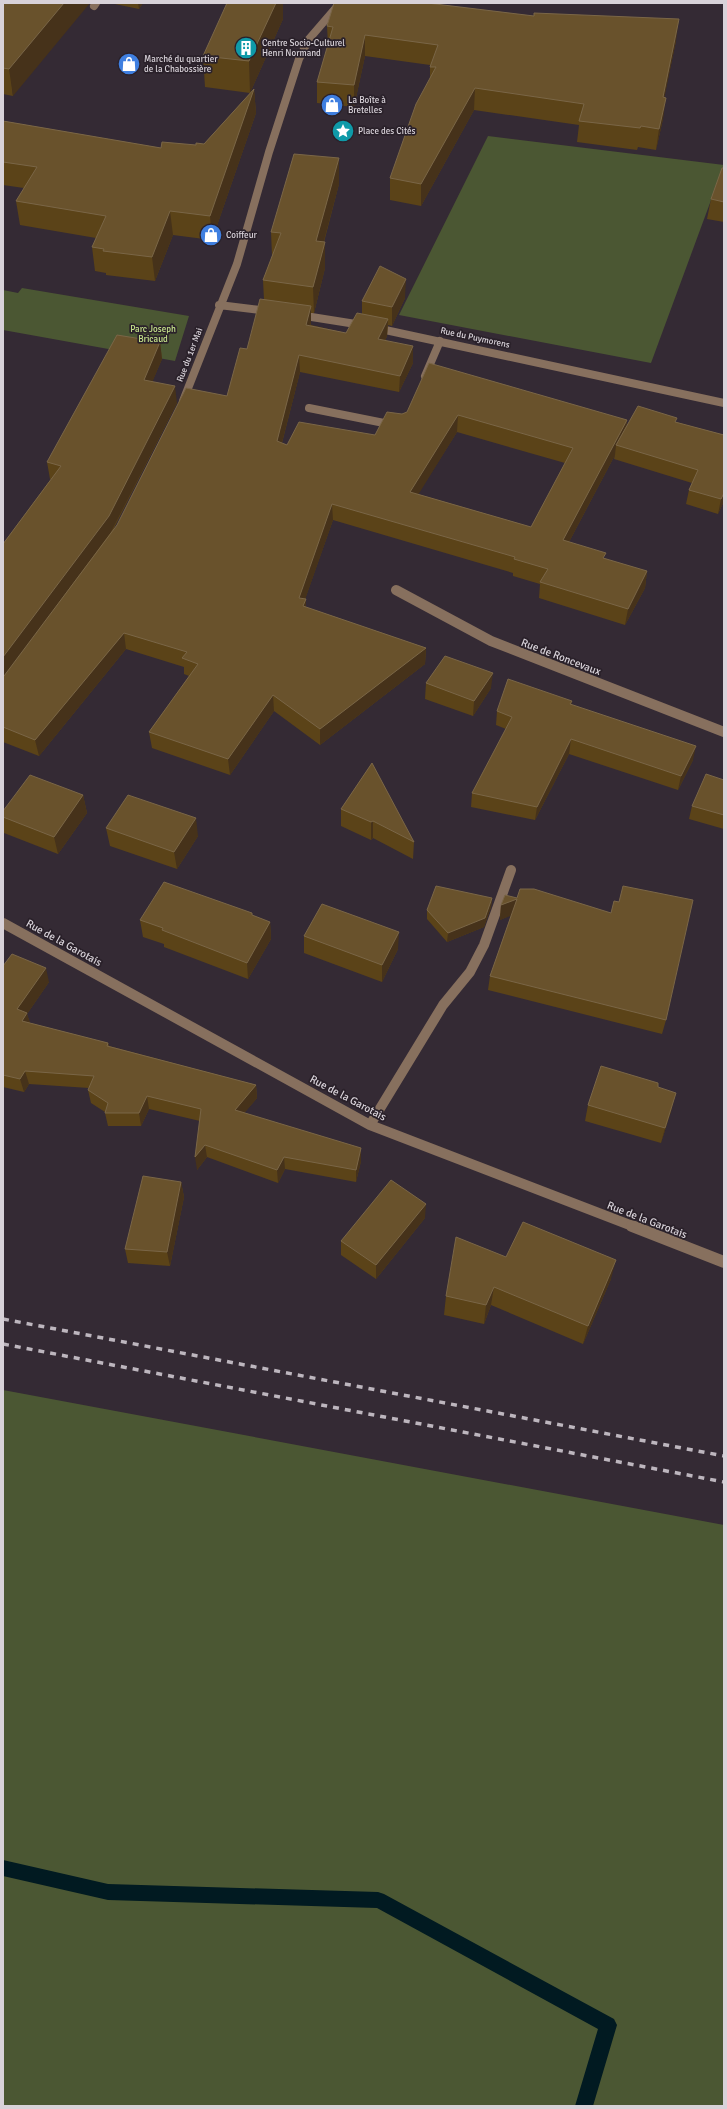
<svg xmlns="http://www.w3.org/2000/svg" width="727" height="2109" font-family="Signika,sans-serif">
<rect width="100%" height="100%" fill="#342a34"/>
<path fill="#4b5733" d="M488 136 724 165 651 363 399 315Z
M22 288 189 316 175 361 3 330V290L18 293Z
M3 1390 724 1525V2106H3Z"/>
<g fill="none" stroke-linecap="round" stroke-linejoin="round">
<path fill="#011a21" fill-rule="evenodd" d="M3 1860 108 1884 378 1892 384 1894 614 2019 617 2025 593 2106H575L598 2029 377 1908 108 1900 3 1876Z"/>
<path stroke="#87705e" stroke-width="8" d="M94 6 96 3
M219 305 269 311
M299 315 362 325 724 403
M425 376 440 341
M183 401 237 264 269 152 299 59 309 39 340 3
M309 408 394 425"/>
<path stroke="#87705e" stroke-width="10" d="M396 590 491 641 724 732
M3 923 370 1125 635 1227
M370 1125 443 1005 470 972 484 945 511 870"/>
<path stroke="#87705e" stroke-width="12" d="M632 1226 724 1262"/>
<path stroke="#bdb6be" stroke-width="3.5" stroke-dasharray="6 6" stroke-linecap="butt" d="M3 1319 724 1456
M3 1344 724 1482"/>
</g>
<path fill="#5b4318" fill-rule="evenodd" d="M3 3 13 96 3 94Z
M110 3H143L139 9Z
M276 3H283V19L250 93 205 87 203 56Z
M436 4 676 41 664 97 663 119 656 150 638 147 637 150 577 142 579 125 474 110 421 206 390 200V178L430 79V65L365 56 354 107 317 103V82L328 45 327 26Z
M254 89 256 113 212 240 173 235 155 281 106 275V273L95 271 92 247 96 238 20 225 16 201 24 188 3 185V121L161 148 196 145 204 144Z
M724 168V222L707 219 711 199Z
M339 184 324 242 325 268 314 313H311V325L346 333 362 314V301L405 298 392 326 388 325 387 336 385 341 413 363 399 392 300 372 282 443 287 445 375 435 402 414 407 412 627 420 626 427 676 422 724 435V501L718 514 686 504 689 490 692 483 614 459 615 455 569 542 605 559 647 571 645 588 625 625 539 598 540 584 513 576V573L333 520 305 599 306 607 426 648 425 664 320 745 274 711 230 775 152 748 149 732 189 676 184 674V667L126 649 39 756 3 742V544L51 479H50L47 462 160 342 162 359 152 382 177 403 112 532 227 396 247 349 264 300 263 280 272 256 271 232ZM457 432 565 463 531 527 418 494Z
M426 683 491 688 473 716 425 699Z
M572 701 571 705 693 760 678 790 569 754 535 820 471 807 472 793 506 729 496 725 497 711Z
M372 763 414 842 413 859 373 838 371 840 341 826V809Z
M724 780V829L689 819 692 806Z
M83 795 87 813 58 854 4 833 3 829V811Z
M106 828 198 836 177 869 110 846Z
M492 898 491 907 484 927 447 942 427 919V910Z
M501 905 666 1020 662 1034 488 990 490 976 511 915 500 920Z
M252 916 270 922 271 939 248 979 164 947V944L143 937 140 920Z
M304 936 398 949 382 982 304 953Z
M3 966 49 982 27 1014 30 1023 108 1043 109 1046 256 1085 257 1098 244 1113 361 1148V1161L356 1182 285 1169 278 1183 207 1157 197 1170 200 1121 149 1109 141 1126H108L105 1113V1112L91 1103 88 1090 89 1088 29 1084 24 1092 3 1087Z
M658 1087 672 1108 661 1143 585 1121 588 1105Z
M181 1182 184 1197 170 1266 128 1263 125 1249Z
M425 1218 376 1279 341 1255V1241Z
M506 1257 611 1279 583 1344 491 1305 484 1324 444 1315 446 1296Z"/>
<path fill="#46321a" d="M64 3H90L13 96 9 69Z
M138 3H143L139 9Z
M276 3H283V19L250 93 249 61Z
M679 19 676 41 660 119 663 97Z
M365 35V56L354 107V85Z
M475 88 474 110 421 206V184Z
M254 89 256 113 212 240 210 216Z
M666 98 663 119 656 150 659 129Z
M339 158V184L317 267 316 241Z
M170 211 173 235 155 281 152 257Z
M325 242V268L314 313 313 287Z
M406 279 405 298 392 326V307Z
M311 306V323L307 341 306 325Z
M388 319 387 336 378 356V339Z
M160 342 162 359 146 397 144 380Z
M413 346V363L399 392 400 376Z
M299 355 300 372 278 458 277 441Z
M175 386 177 403 111 532 3 678V657Z
M458 415 457 432 410 508V492Z
M627 420 625 436 616 445 615 455 561 557 563 540Z
M724 493V501L718 514 721 499Z
M332 504 333 520 300 614 299 598Z
M647 571 645 588 625 625 628 609Z
M306 599V615L303 606Z
M124 633 126 649 39 756 35 740Z
M426 648 425 664 320 745V729Z
M493 673 491 688 473 716 474 701Z
M273 695 274 711 230 775 228 759Z
M571 739 569 754 535 820 537 807Z
M696 746 693 760 678 790 681 776Z
M83 795 87 813 58 854 54 837Z
M196 818 198 836 177 869 174 852Z
M373 821V838L371 840V822Z
M492 898 491 907 484 927 447 942 448 933Z
M517 899 515 914 500 920 501 905Z
M270 922 271 939 248 979 247 963Z
M399 932 398 949 382 982V965Z
M46 968 49 982 27 1014 31 1026 22 1021 17 1009Z
M25 1071 29 1084 24 1092 20 1079Z
M256 1085 257 1098 236 1123 235 1110Z
M676 1093 672 1108 661 1143 665 1128Z
M147 1096 149 1109 141 1126 139 1113Z
M205 1145 207 1157 197 1170 195 1157Z
M361 1148V1161L356 1182V1170Z
M284 1157 285 1169 278 1183 277 1170Z
M181 1182 184 1197 170 1266 167 1252Z
M426 1204 425 1218 376 1279V1265Z
M616 1260 611 1279 583 1344 588 1326Z
M494 1287 491 1305 484 1324 486 1305Z"/>
<path fill="#69522c" stroke="#7a6647" fill-rule="evenodd" d="M3 3H64L9 69 3 68Z
M227 3H276L249 61 203 56Z
M334 3H427L534 16V13L679 19 663 97 666 98 659 129 641 126 640 128 579 121 584 104 475 88 421 184 390 178 416 104 436 67H430L438 45 365 35 354 85 317 82 333 27 327 26Z
M254 89 210 216 170 211 152 257 103 251 104 249 92 247 106 216 16 201 37 167 3 162V121L161 148 162 142 196 145V143L204 144Z
M294 154 339 158 316 241 325 242 313 287 263 280 281 233 271 232Z
M722 168H724V202L711 199Z
M380 266 406 279 392 307 362 301Z
M260 299 311 306 306 325 346 333 357 313 388 319 378 339 413 346 400 376 299 355 277 441 287 445 299 422 375 435 387 412 402 414 407 412 429 363 627 420 563 540 606 553 603 558 647 571 628 609 540 582 548 569 514 559 515 557 332 504 299 598 306 599 303 606 426 648 320 729 273 695 228 759 149 732 198 664 182 658 187 652 124 633 35 740 3 727V676H4L117 525 186 388 227 396 240 348 247 349ZM458 415 573 448 531 527 410 492Z
M117 335 160 342 144 380 175 386 109 516 3 657V544L61 466 47 462Z
M638 406 677 418 675 422 724 435V493L721 499 689 490 698 470 616 445Z
M445 656 493 673 474 701 426 683Z
M508 679 572 701 570 704 696 746 681 776 571 739 537 807 472 793 512 717 497 711Z
M372 763 414 842 373 821 371 822 341 809Z
M706 774 724 780V815L692 806Z
M30 775 83 795 54 837 3 817V811Z
M128 795 196 818 174 852 106 828Z
M164 882 252 913V915L270 922 247 963 162 930 163 928 140 920Z
M436 886 492 898 485 918 448 933 427 910Z
M623 886 693 900 666 1020 490 976 517 899 501 905 505 895 517 898 520 889H534L611 913 614 901 619 902Z
M322 904 399 932 382 965 304 936Z
M12 954 46 968 17 1009 27 1013 22 1021 108 1043 107 1046 256 1085 235 1110 361 1148 356 1170 284 1157 277 1170 205 1145 195 1157 201 1109 147 1096 139 1113H105L108 1103 88 1090 94 1076 25 1071 20 1079 3 1075V966Z
M601 1066 658 1083V1087L676 1093 665 1128 588 1105Z
M143 1176 181 1182 167 1252 125 1249Z
M391 1180 426 1204 376 1265 341 1241Z
M523 1222 616 1260 588 1326 494 1287 486 1305 446 1296 456 1237 506 1257Z"/>
<defs>
<g id="building-disc" transform="scale(1.15)"><circle r="9.5" fill="#0f9aa8" stroke="#2a212a"/><path d="M-4-6H4V6H1V3H-1V6H-4ZM-2.5-4.3h1.7v1.8h-1.7ZM.8-4.3h1.7v1.8H.8ZM-2.5-1h1.7V.8h-1.7ZM.8-1h1.7V.8H.8Z" fill="#fff"/></g>
<g id="shop-disc" transform="scale(1.15)"><circle r="9.5" fill="#3f7fe0" stroke="#2a212a"/><path d="M-5-2.5h2.3a2.7 3.5 0 0 1 5.4 0H5L5.5 6h-11ZM-1.5-2.5h3a1.5 2.3 0 0 0-3 0Z" fill="#fff"/></g>
<g id="sight-disc" transform="scale(1.15)"><circle r="9.5" fill="#0f9aa8" stroke="#2a212a"/><path d="M0-6L1.8-2.2L6-1.7L2.9 1.2L3.7 5.4L0 3.3L-3.7 5.4L-2.9 1.2L-6-1.7L-1.8-2.2Z" fill="#fff"/></g>
</defs>
<g fill-rule="evenodd">
<use href="#building-disc" x="246" y="48"/>
<use href="#shop-disc" x="129" y="64"/>
<use href="#shop-disc" x="332" y="105"/>
<use href="#sight-disc" x="343" y="131"/>
<use href="#shop-disc" x="211" y="235"/>
</g>
<g text-anchor="middle" dominant-baseline="central" stroke-width="3.5" stroke-linejoin="round" paint-order="stroke">
<g font-size="9" fill="#d8d2d9" stroke="#2a212a" text-anchor="start">
<text x="262" y="43">Centre Socio-Culturel<tspan x="262" dy="10">Henri Normand</tspan></text>
<text x="144" y="59">Marché du quartier<tspan x="144" dy="10">de la Chabossière</tspan></text>
<text x="348" y="100">La Boîte à<tspan x="348" dy="10">Bretelles</tspan></text>
<text x="358" y="131">Place des Cités</text>
<text x="226" y="235">Coiffeur</text>
</g>
<g font-size="9" fill="#c6e48b" stroke="#2a212a">
<text x="153" y="329">Parc Joseph<tspan x="153" dy="10">Bricaud</tspan></text>
</g>
<g font-size="9" fill="#d8d2d9" stroke="#2a212a">
<text transform="translate(475 338) rotate(12)">Rue du Puymorens</text>
<text transform="translate(190 355) rotate(-69)">Rue du 1er Mai</text>
</g>
<g font-size="11" fill="#d8d2d9" stroke="#2a212a">
<text transform="translate(561 657) rotate(21)">Rue de Roncevaux</text>
<text transform="translate(64 943) rotate(29)">Rue de la Garotais</text>
<text transform="translate(348 1098) rotate(28)">Rue de la Garotais</text>
<text transform="translate(647 1220) rotate(21)">Rue de la Garotais</text>
</g>
</g>
<rect width="727" height="2109" fill="none" stroke="#d8d2d9" stroke-width="8"/>
</svg>
